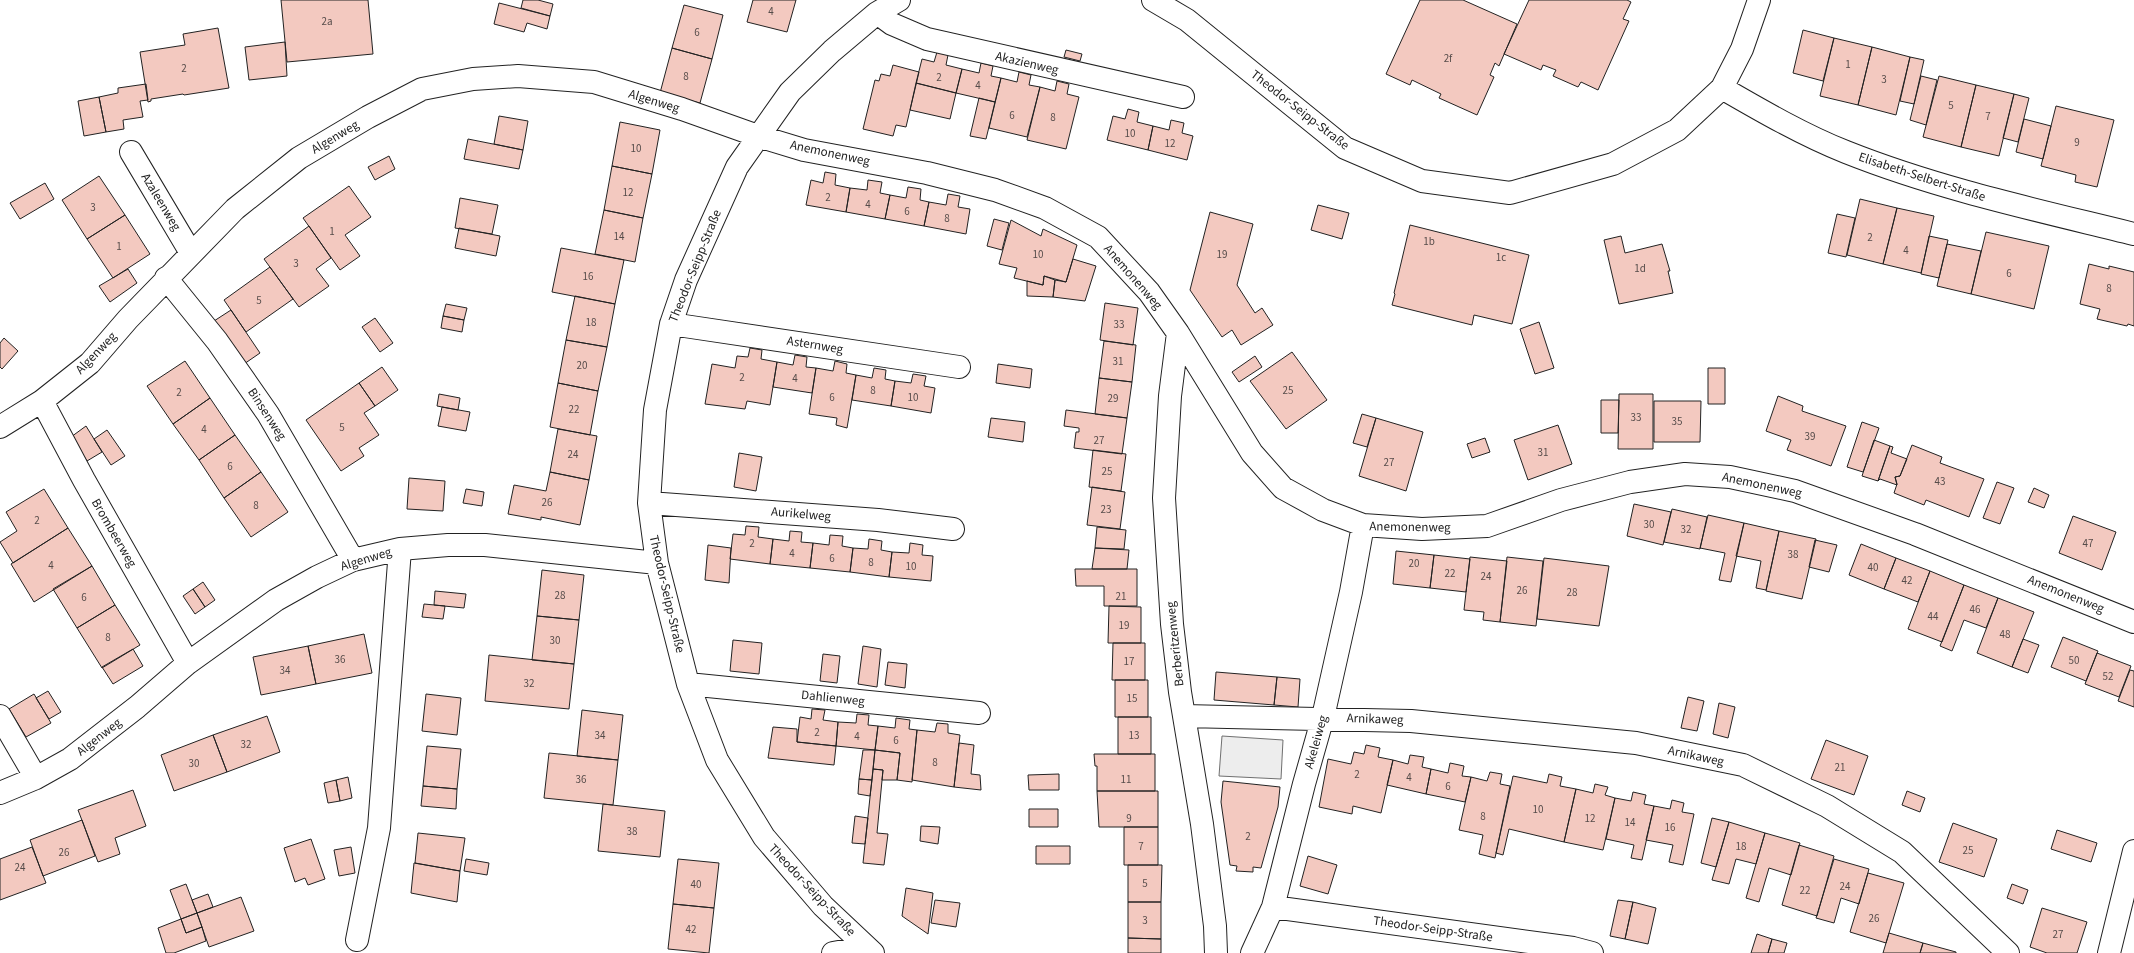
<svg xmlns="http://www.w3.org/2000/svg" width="2134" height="953" font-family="'Source Sans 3',sans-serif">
<rect width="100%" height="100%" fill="#fff"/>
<path fill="#ededed" stroke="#6f6f6f" d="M1222 736 1283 740 1281 779 1219 776Z"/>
<path fill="#f3c9c0" stroke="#222" d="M281 0H368L373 54 287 62Z
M523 0H538L553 4 550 16 521 8Z
M753 0H796L787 32 747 22Z
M1420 0H1463L1517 24 1499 66 1495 63 1490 75 1494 77 1477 115 1439 98 1441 94 1412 80 1410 85 1386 74Z
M1529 0H1627L1631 2 1623 19 1629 21 1598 90 1581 82 1578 87 1553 76 1556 70 1543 65 1541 70 1504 54Z
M499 3 550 16 547 29 527 23 524 32 494 24Z
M684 5 723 15 712 59 672 48Z
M218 28 229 88 184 95 183 94 151 99V101L148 102 140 52 185 45 183 34Z
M1803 30 1834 38 1823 81 1793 73Z
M1834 38 1872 47 1858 105 1820 96Z
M285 42 287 76 249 80 245 47Z
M1872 47 1910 57 1896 115 1858 105Z
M672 48 712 59 700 103 660 93Z
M1066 50 1082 54 1080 61 1064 57Z
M937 52 948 55 946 65 962 69 956 93 916 83 922 59 934 62Z
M1910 57 1924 60 1914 104 1900 101Z
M981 63 993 66 991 76 1001 78 995 102 956 93 962 69 979 73Z
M893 65 919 72 906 127 896 125 893 136 863 129 875 80 879 81 881 74 890 76Z
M1019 72 1031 75 1029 85 1040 87 1027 137 989 128 1001 78 1017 82Z
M1921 76 1937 80 1926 125 1910 120Z
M1939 76 1976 85 1961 147 1923 137Z
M1057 81 1069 84 1067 94 1079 97 1066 149 1027 140 1040 87 1055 91Z
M916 83 956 93 950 119 910 110Z
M146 84 148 100 140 101 143 117 123 120 124 129 106 132 99 97 118 93V88Z
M1976 85 2014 94 1999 156 1961 147Z
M2014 94 2029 98 2018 142 2003 138Z
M99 97 106 132 84 136 78 101Z
M979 98 995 102 986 139 970 136Z
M2056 106 2114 120 2097 187 2075 182 2076 175 2041 166Z
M1128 109 1139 112 1137 122 1153 126 1148 150 1107 140 1113 116 1125 119Z
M499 116 528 121 523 150 494 144Z
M2024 119 2051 126 2043 159 2016 152Z
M1171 120 1184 123 1182 133 1193 136 1187 160 1148 150 1153 126 1169 130Z
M620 122 660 130 652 174 612 166Z
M468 139 523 150 519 169 464 159Z
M389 156 395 169 375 180 368 167Z
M612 166 652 174 643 218 604 210Z
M825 172 836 174 835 185 850 188 846 212 806 205 811 180 823 183Z
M99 176 125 215 87 239 62 200Z
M868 180 882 182 880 193 890 195 885 219 846 212 850 188 867 190Z
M45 183 54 199 20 219 10 203Z
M349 186 371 217 345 235 360 256 340 270 303 218Z
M908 187 921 189 920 200 929 202 924 226 885 219 890 195 906 198Z
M948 194 960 196 958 207 970 209 966 234 924 226 929 202 946 205Z
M460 198 498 205 492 234 455 228Z
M1860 199 1897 208 1883 264 1847 255Z
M1318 205 1349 213 1342 239 1311 230Z
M1897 208 1934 216 1921 273 1883 264Z
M604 210 643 218 635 262 595 254Z
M1210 212 1253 224 1237 285 1255 313 1262 308 1273 325 1241 345 1232 330 1222 337 1190 290Z
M1837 214 1855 218 1846 257 1828 253Z
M125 215 150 254 113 278 87 239Z
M994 219 1009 223 1002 250 987 246Z
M1011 220 1041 236 1043 229 1077 245 1066 282 1044 276 1043 285 1014 278 1017 268 999 264Z
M1410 225 1529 255 1512 324 1474 315 1472 325 1392 305 1395 294 1394 293Z
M309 226 331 258 316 269 329 286 299 307 264 259Z
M459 228 500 236 496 256 455 248Z
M1986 232 2049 246 2034 309 1971 294Z
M1621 236 1625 253 1662 244 1670 271H1668L1673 293 1619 304 1604 240Z
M1929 236 1948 240 1939 278 1921 274Z
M1947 244 1981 251 1971 294 1937 286Z
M561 248 624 260 615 304 552 292Z
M1073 259 1096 266 1085 301 1053 297 1055 280 1066 282Z
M2089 264 2109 269V266L2134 272V326L2128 324 2127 326 2097 319 2100 309 2080 304Z
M270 267 293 299 246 332 224 300Z
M128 269 137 283 110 302 99 286Z
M1044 276 1055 280 1053 297 1027 296V281L1043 285Z
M575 296 615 304 607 347 566 340Z
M1105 303 1138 308 1133 345 1100 340Z
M446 304 467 308 464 320 443 316Z
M231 310 260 353 244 364 214 321Z
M443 316 464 320 462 332 441 328Z
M375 318 393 343 380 352 362 327Z
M1539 322 1554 368 1535 374 1520 329Z
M4 338 18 351 2 369 0 367V343Z
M566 340 607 347 598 391 558 383Z
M1104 341 1136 345 1132 382 1099 378Z
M750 348 762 350 761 359 777 362 770 405 747 401 745 409 705 404 712 364 735 368 737 356 748 357Z
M1292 352 1327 400 1286 429 1250 381Z
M795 355 807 357 806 367 816 368 812 393 773 387 777 362 793 365Z
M1255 356 1262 367 1239 382 1232 372Z
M185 361 210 398 173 424 147 386Z
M835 361 847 364 846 373 856 375 847 428 836 425 837 418 809 414 816 368 833 371Z
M998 364 1032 369 1030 388 996 383Z
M382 367 398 390 375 406 359 383Z
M874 368 886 370 885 379 895 381 891 406 852 400 856 375 872 378Z
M1708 368H1725V404H1708Z
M913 374 926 376 924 386 935 388 931 413 891 406 895 381 911 383Z
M1099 378 1132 382 1127 418 1095 414Z
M359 383 375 406 364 413 379 435 359 448 364 456 341 471 306 420Z
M558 383 598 391 590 435 550 427Z
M439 394 460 398 458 410 437 406Z
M1619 394H1653V449H1618Z
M1778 396 1803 406 1802 411 1846 426 1831 466 1787 450 1791 440 1766 431Z
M210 398 235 435 199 460 173 424Z
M1601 400H1619L1618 433H1601Z
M1654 401H1701L1700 442H1654Z
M442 407 470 412 466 431 438 426Z
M1066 410 1127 418 1122 454 1074 448 1076 432H1079V428L1064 426Z
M1362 414 1376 418 1367 447 1353 443Z
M991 418 1025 422 1023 442 988 437Z
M1376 418 1423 432 1406 491 1359 476Z
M1862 422 1879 428 1863 472 1847 467Z
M1558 425 1572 464 1528 480 1514 440Z
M86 426 102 452 87 461 71 437Z
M558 429 597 436 589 480 550 472Z
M107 430 125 456 111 465 94 439Z
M235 435 261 472 224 498 199 460Z
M1485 438 1490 452 1472 458 1467 444Z
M1874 440 1890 446 1878 481 1862 476Z
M1912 445 1942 457 1940 463 1984 479 1969 517 1926 500 1924 505 1894 493 1897 484 1895 477 1900 476Z
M1890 446 1893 447 1891 453 1907 459 1900 476 1895 477 1897 485 1880 479 1878 481Z
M1093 450 1126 454 1121 491 1089 487Z
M739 453 762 457 756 491 734 487Z
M261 472 288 512 251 537 224 498Z
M550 472 589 480 580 525 541 517V520L508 514 514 485 546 491Z
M409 478 445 481 443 511 407 509Z
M1997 482 2014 488 2000 524 1983 518Z
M1092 487 1125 492 1120 529 1087 525Z
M2034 488 2049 495 2044 508 2028 502Z
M44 489 68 528 13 563 0 542 17 531 6 512Z
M466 489 484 492 482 506 463 503Z
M1634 504 1671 512 1663 545 1627 536Z
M1672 509 1707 517 1700 549 1664 542Z
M1708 515 1744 523 1731 582 1719 580 1725 553 1700 548Z
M2073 516 2116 532 2102 570 2059 553Z
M1744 523 1779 531 1766 590 1756 588 1761 561 1736 556Z
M746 526 759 527 758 537 773 539 770 564 730 559 733 534 745 535Z
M1097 527 1126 530 1124 549 1095 548Z
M68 528 92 566 34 602 11 564Z
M790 531 802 532 801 542 813 543 810 568 770 564 773 539 789 541Z
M1779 531 1816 539 1802 599 1766 591Z
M830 535 843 536 842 546 853 548 850 572 810 568 813 543 829 545Z
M869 539 882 541 881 550 892 552 889 577 850 572 853 548 868 549Z
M1815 540 1837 545 1829 572 1809 567Z
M910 543 923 545 922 555 933 556 931 581 889 577 892 552 909 553Z
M1861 544 1896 558 1884 589 1849 575Z
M708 545 731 548 729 583 705 580Z
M1095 548 1129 550 1127 569H1092Z
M1396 551 1434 555 1430 588 1393 584Z
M1434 555 1470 559 1466 592 1430 588Z
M1470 557 1507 561 1500 622 1483 620 1484 612 1464 610Z
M1507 557 1543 561 1536 626 1500 622Z
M1544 558 1609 566 1599 626 1537 619Z
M1896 558 1930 571 1918 602 1884 589Z
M92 566 115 605 77 628 53 589Z
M1075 569H1137V606H1104V586H1076Z
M542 570 584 575 579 620 537 616Z
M1930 571 1964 585 1942 642 1908 629Z
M203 582 215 600 205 607 193 589Z
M1964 585 1998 598 1986 628 1964 620 1952 651 1940 646Z
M193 589 205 607 195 614 183 596Z
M435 591 466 594 464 608 434 605Z
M1998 598 2034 612 2012 667 1977 653Z
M424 604 445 606 443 619 422 617Z
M115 605 140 645 102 668 77 628Z
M1109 606 1141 607V643H1108Z
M537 616 579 620 574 664 532 660Z
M364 634 372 673 316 684 308 646Z
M2063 637 2098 651 2086 681 2051 667Z
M2023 639 2039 645 2028 673 2012 667Z
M733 640 762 643 759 674 730 671Z
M1113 643H1145V680H1112Z
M308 646 316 684 261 695 253 657Z
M863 646 881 649 877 687 858 684Z
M133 649 143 666 113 684 102 667Z
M2097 653 2131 666 2119 697 2085 684Z
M823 654 840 656 837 683 820 681Z
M489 655 574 664 569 709 485 701Z
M888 662 907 664 905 688 885 685Z
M2130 670 2134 671V707L2118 701Z
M1216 672 1277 677 1274 705 1214 700Z
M1277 677 1300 679 1298 707 1274 705Z
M1115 680H1148V717H1115Z
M48 691 61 712 49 719 36 698Z
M34 694 51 723 26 737 9 709Z
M426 694 461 698 457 735 422 731Z
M1688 697 1704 701 1697 731 1681 728Z
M1719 703 1735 707 1728 738 1713 734Z
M812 709 825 710 823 720 838 722 836 746 797 742 800 717 811 719Z
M582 710 623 715 618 760 577 756Z
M857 714 869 715 868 725 878 726 875 750 836 746 838 722 856 723Z
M267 716 280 752 227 772 213 735Z
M1118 717H1151V754H1118Z
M896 718 910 720 909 729 917 730 912 782 897 780 900 753 875 750 878 726 895 728Z
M937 723 948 724V733L960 735 954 787 912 780 917 730 935 732Z
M773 727 797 729V742L836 746 834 765 768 758Z
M213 735 227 772 174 791 161 755Z
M1826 740 1868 756 1854 795 1811 779Z
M959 743 974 745 971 774 980 775 981 790 954 787Z
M1366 745 1380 748 1378 757 1393 760 1381 813 1353 806 1352 814 1319 807 1328 759 1351 764 1354 752 1364 754Z
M427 746 461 749 457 789 423 786Z
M863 750H875L872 780 859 779Z
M875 750 900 753 897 780H882L883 770 873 769Z
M549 753 618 760 613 805 544 798Z
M1094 754H1155V791H1097V766H1095Z
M1410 755 1424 757 1422 767 1431 769 1426 794 1387 785 1393 760 1408 764Z
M1450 763 1464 766 1462 776 1471 777 1465 802 1426 794 1431 769 1448 773Z
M873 769 883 770 877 833 888 834 884 865 863 863Z
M1490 772 1502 774 1500 784 1510 786 1495 858 1479 854 1483 835 1459 830 1471 777 1487 781Z
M1059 774V790H1029L1028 775Z
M1549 774 1562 777 1560 786 1576 789 1564 842 1509 829 1503 855 1496 853 1513 776 1547 783Z
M348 777 352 798 340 801 336 780Z
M859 779 872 780 870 796 858 794Z
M336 780 340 801 328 803 324 783Z
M1223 781 1280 787 1278 807 1261 868 1253 867V872L1236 871 1237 866 1230 865 1221 802Z
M1595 784 1608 787 1605 795 1615 798 1603 850 1564 842 1576 789 1593 793Z
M423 786 457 789 456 809 421 806Z
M133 790 146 826 115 838 120 854 98 862 78 810Z
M1097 791H1158V827H1099Z
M1907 791 1925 798 1920 812 1902 805Z
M1633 792 1646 795 1644 804 1654 806 1642 860 1631 858 1634 845 1606 839 1615 798 1631 801Z
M1672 800 1684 803 1682 812 1694 814 1683 865 1669 862 1673 845 1646 840 1654 806 1670 809Z
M603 804 665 811 660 857 598 851Z
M1029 809H1058V827H1029Z
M855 816 868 818 865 844 852 843Z
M1712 818 1729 822 1716 867 1701 863Z
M82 820 95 856 43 876 30 840Z
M1729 822 1765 833 1756 864 1736 859 1729 884 1712 880Z
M1953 823 1997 839 1984 877 1939 862Z
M921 826 940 827 938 844 920 841Z
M1124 827H1158V865H1124Z
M2057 830 2097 843 2091 862 2051 849Z
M418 833 465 838 460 871 415 863Z
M1765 833 1800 843 1791 875 1769 868 1759 902 1746 898Z
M311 839 325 879 308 885 305 878 295 882 284 848Z
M1799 845 1834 856 1817 916 1782 905Z
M1036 846H1070V864H1036Z
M32 847 46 883 0 900V859Z
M351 847 355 873 339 876 334 850Z
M1308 856 1337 865 1328 894 1300 886Z
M466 859 489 863 487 875 464 871Z
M678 859 719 863 714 908 673 904Z
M1834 859 1869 869 1859 904 1841 898 1834 923 1816 918Z
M414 863 460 871 457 902 411 893Z
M1128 865H1162L1161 902H1128Z
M1868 873 1904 883 1886 943 1850 932Z
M186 884 197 913 181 919 170 890Z
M2012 884 2028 890 2023 904 2007 898Z
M906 888 933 893 928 934 902 916Z
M208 894 213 907 197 913 192 900Z
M241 897 254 931 209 947 197 913Z
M935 900 960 903 956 927 931 923Z
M1618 900 1633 902 1625 939 1610 936Z
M1128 902H1161V939L1128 938Z
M1633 902 1656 908 1648 944 1625 939Z
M673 904 714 908 709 953 668 949Z
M2042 908 2087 922 2077 953H2047L2030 947Z
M197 913 202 927 186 933 181 919Z
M181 919 186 933 202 927 206 941 174 953H166L158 928Z
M1889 933 1923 943 1920 953H1883Z
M1757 934 1772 939 1768 953H1751Z
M1128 938 1161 939V953H1128Z
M1772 939 1787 943 1784 953H1768Z
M1923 943 1956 952V953H1920Z"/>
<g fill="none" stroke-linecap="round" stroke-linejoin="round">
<g stroke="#222" stroke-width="24">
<path id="minor" d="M1153 0 1187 20 1345 148 1422 181 1510 193 1613 164 1677 130 1722 88 1742 49 1759 0
M877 13 892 24 927 39 1183 97
M1722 88C1760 110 1805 136 1846 152 1939 189 2037 210 2134 234
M131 152 191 253
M166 278 217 341 268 414 353 560
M671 324 959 367
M1178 333 1170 396 1164 498 1172 624 1180 692 1202 824 1215 926 1216 953
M42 401 84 480 188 663
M0 427 42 401 90 363 128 319 235 209 299 158 368 117 422 89 473 79 518 76 594 82 682 109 758 136 804 150 927 173 995 190 1045 208 1098 237 1149 292 1178 333 1252 453 1283 488 1323 510 1363 525 1422 529 1487 526 1561 500 1630 482 1685 474 1730 477 1795 491 1915 534 2134 622
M649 503 878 520 953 529
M688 684 979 713
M0 716 36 778
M1184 716 1411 721 1636 743 1743 765 1827 806 1902 852 2008 953
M0 793 36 778 70 759 137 707 188 663 276 600 317 577 353 560 400 549 448 545H485L657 563
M1273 907 1573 948 1592 953
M357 940 379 828 400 549
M833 953 866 947
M873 953 823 906 764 837 717 760 688 684 657 563 649 503 655 410 671 324 686 280 737 167 790 92 832 51 877 13 899 0
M1252 953 1273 907 1304 784 1323 717 1351 592 1363 525
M2109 953 2134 851"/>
</g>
<use href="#minor" stroke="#fff" stroke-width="22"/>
</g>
<g text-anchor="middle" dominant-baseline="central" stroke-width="3" stroke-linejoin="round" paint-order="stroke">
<g font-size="11" fill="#564c4a">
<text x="771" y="11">4</text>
<text x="327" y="21">2a</text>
<text x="697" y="32">6</text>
<text x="1448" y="58">2f</text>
<text x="1848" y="64">1</text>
<text x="184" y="68">2</text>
<text x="686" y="76">8</text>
<text x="939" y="77">2</text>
<text x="1884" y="79">3</text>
<text x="978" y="85">4</text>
<text x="1951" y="105">5</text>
<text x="1012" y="115">6</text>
<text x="1988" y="116">7</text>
<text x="1053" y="117">8</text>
<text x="1130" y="133">10</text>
<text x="2077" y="142">9</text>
<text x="1170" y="143">12</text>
<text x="636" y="148">10</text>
<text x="628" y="192">12</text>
<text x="828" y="197">2</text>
<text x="868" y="204">4</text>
<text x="93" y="207">3</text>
<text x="907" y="211">6</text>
<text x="947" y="218">8</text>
<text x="332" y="231">1</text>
<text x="619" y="236">14</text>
<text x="1870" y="237">2</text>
<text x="1429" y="241">1b</text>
<text x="119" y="246">1</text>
<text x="1906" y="250">4</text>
<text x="1038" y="254">10</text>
<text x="1222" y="254">19</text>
<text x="1501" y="257">1c</text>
<text x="296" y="263">3</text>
<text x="1640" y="268">1d</text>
<text x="2009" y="273">6</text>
<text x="588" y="276">16</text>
<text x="2109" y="288">8</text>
<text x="259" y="300">5</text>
<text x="591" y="322">18</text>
<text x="1119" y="324">33</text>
<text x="1118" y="361">31</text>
<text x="582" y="365">20</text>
<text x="742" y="377">2</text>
<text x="795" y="378">4</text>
<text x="873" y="390">8</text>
<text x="1288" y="390">25</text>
<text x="179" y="392">2</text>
<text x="832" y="397">6</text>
<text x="913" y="397">10</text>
<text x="1113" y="398">29</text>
<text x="574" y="409">22</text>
<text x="1636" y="417">33</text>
<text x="1677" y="421">35</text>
<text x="342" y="427">5</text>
<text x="204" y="429">4</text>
<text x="1810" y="436">39</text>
<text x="1099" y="440">27</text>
<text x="1543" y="452">31</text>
<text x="573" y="454">24</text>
<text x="1389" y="462">27</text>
<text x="230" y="466">6</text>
<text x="1107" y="471">25</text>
<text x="1940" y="481">43</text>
<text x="547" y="502">26</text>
<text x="256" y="505">8</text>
<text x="1106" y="509">23</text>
<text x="37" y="520">2</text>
<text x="1649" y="524">30</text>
<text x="1686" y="529">32</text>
<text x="752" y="543">2</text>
<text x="2088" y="543">47</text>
<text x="792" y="553">4</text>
<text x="1793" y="554">38</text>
<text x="832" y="558">6</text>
<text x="871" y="562">8</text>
<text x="1414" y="563">20</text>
<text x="51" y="565">4</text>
<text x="911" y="566">10</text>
<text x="1873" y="567">40</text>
<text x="1450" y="573">22</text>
<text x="1486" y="576">24</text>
<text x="1907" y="580">42</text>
<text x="1522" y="590">26</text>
<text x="1572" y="592">28</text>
<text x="560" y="595">28</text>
<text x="1121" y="596">21</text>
<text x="84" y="597">6</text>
<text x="1975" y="609">46</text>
<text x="1933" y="616">44</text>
<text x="1124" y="625">19</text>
<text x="2005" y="634">48</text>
<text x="108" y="637">8</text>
<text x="555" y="640">30</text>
<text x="340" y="659">36</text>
<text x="2074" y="660">50</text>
<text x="1129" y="661">17</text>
<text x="285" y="670">34</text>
<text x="2108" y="676">52</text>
<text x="529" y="683">32</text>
<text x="1132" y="698">15</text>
<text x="817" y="732">2</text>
<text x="600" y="735">34</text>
<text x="1134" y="735">13</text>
<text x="857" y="736">4</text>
<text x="896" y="740">6</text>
<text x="246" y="744">32</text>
<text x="935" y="762">8</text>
<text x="194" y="763">30</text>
<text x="1840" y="767">21</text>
<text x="1357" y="774">2</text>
<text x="1409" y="777">4</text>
<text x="581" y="779">36</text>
<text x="1126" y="779">11</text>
<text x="1448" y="786">6</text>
<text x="1538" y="809">10</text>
<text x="1483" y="816">8</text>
<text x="1129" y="818">9</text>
<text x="1590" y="818">12</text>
<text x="1630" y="822">14</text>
<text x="1670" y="827">16</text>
<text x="632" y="831">38</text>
<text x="1248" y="836">2</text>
<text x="1141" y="846">7</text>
<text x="1741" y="846">18</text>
<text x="1968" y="850">25</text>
<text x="64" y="852">26</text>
<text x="20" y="867">24</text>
<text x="1145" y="883">5</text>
<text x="696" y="884">40</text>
<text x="1845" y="886">24</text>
<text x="1805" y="890">22</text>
<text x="1874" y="918">26</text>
<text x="1145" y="920">3</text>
<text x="691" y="929">42</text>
<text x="2058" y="934">27</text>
</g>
<g font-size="13" fill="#222" stroke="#fff">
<text transform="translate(1027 63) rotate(13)">Akazienweg</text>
<text transform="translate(654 101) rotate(17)">Algenweg</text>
<text transform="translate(1300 110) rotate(38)">Theodor-Seipp-Straße</text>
<text transform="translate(335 137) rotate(-31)">Algenweg</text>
<text transform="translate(830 153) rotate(12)">Anemonenweg</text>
<text transform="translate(1922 177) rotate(18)">Elisabeth-Selbert-Straße</text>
<text transform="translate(161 202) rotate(59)">Azaleenweg</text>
<text transform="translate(695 266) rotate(-68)">Theodor-Seipp-Straße</text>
<text transform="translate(1133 277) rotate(49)">Anemonenweg</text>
<text transform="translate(815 345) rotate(9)">Asternweg</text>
<text transform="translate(96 353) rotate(-46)">Algenweg</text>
<text transform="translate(267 414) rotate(57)">Binsenweg</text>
<text transform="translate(1762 485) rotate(12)">Anemonenweg</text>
<text transform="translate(801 514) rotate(5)">Aurikelweg</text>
<text transform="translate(1410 527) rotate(1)">Anemonenweg</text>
<text transform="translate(114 533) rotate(60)">Brombeerweg</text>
<text transform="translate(366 559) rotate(-17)">Algenweg</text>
<text transform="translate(667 594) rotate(77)">Theodor-Seipp-Straße</text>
<text transform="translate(2066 594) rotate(22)">Anemonenweg</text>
<text transform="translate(1175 644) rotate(-96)">Berberitzenweg</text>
<text transform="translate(833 698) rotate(6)">Dahlienweg</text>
<text transform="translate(1375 719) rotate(2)">Arnikaweg</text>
<text transform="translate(99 737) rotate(-38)">Algenweg</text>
<text transform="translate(1316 742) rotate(-74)">Akeleiweg</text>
<text transform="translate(1696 756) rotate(12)">Arnikaweg</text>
<text transform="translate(812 890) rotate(47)">Theodor-Seipp-Straße</text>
<text transform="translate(1433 929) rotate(8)">Theodor-Seipp-Straße</text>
</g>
</g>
</svg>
